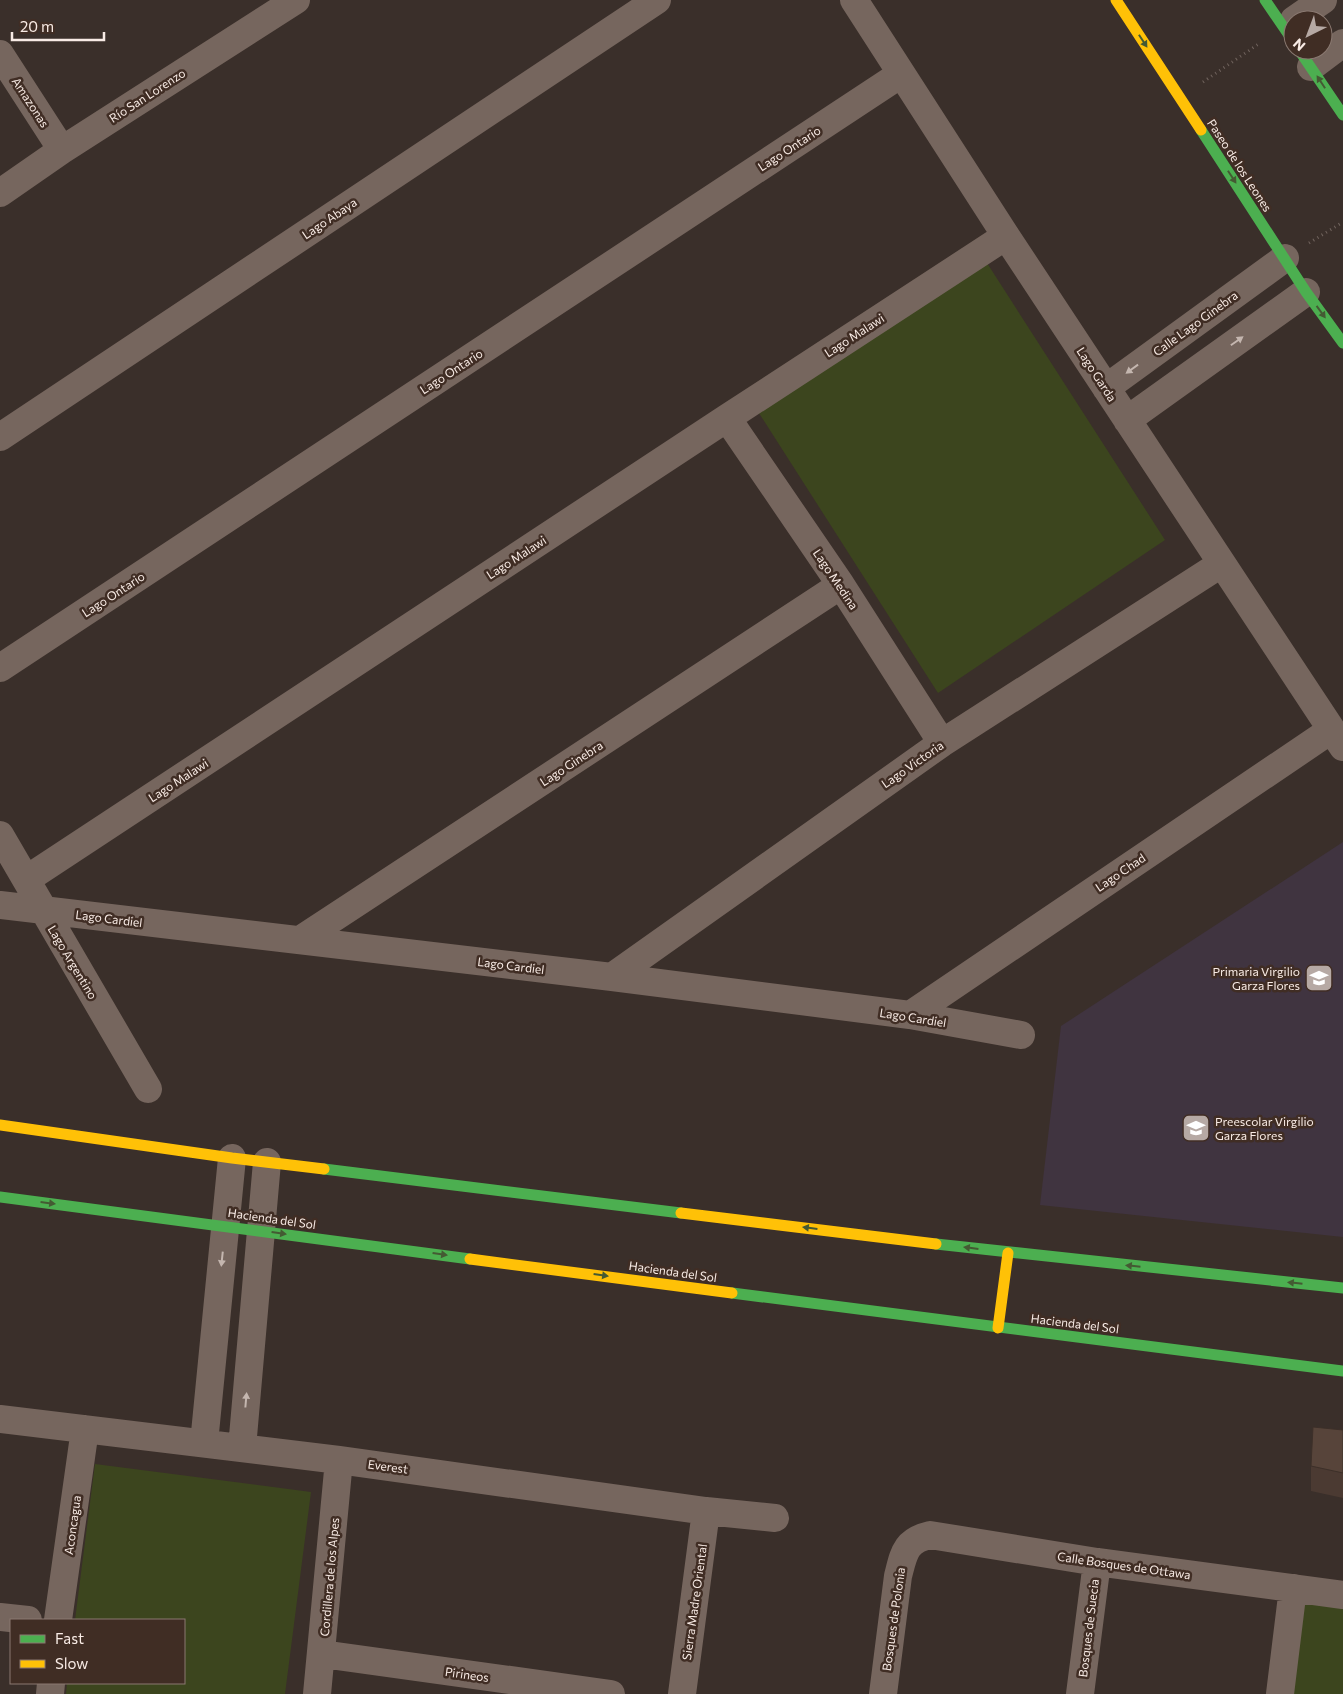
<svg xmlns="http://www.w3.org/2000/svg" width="1343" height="1694" font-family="Commissioner,sans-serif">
<rect width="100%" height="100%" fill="#3a2f2a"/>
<path fill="#403440" d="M1343 842V1237L1040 1205 1061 1026Z"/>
<path fill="#3c451e" d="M987 263 1165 540 938 693 757 410Z
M95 1464 311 1492 285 1694H66L67 1683H184V1620H75Z
M1303 1601 1343 1607V1694H1291Z"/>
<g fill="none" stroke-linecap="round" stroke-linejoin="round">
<path stroke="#71645e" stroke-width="3" stroke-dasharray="1 4" stroke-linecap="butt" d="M1203 82 1260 43
M1309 243 1343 222"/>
<path stroke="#76665e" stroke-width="28" d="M854 0 1006 236 1343 747
M1294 20 1323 0
M0 54 62 150
M1311 67 1343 43
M0 193 62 150 296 0
M1106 388 1285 258
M727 418 841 585 942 743
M1127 420 1306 292
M0 437 657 0
M0 668 901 74
M0 835 148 1089
M27 879 727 418 1006 236
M0 905 612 977 910 1015 1021 1035
M300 940 841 585
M612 977 942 743 1221 564
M910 1015 1331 730
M0 1419 339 1460 706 1511 775 1518
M204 1443 232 1158
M242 1448 267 1162
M0 1617 28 1620
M58 1620 85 1429
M322 1654 611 1694
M50 1694 51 1683
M317 1694 339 1460
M682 1694 706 1511
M883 1694 898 1576C904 1553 905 1541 930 1535L1097 1562 1343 1595
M1080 1694 1097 1562
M1280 1694 1293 1588"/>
<path stroke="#4caf50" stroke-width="11" d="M1265 0 1293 41
M1299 50 1343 115
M1201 130 1306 292 1343 343
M324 1169 681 1213
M0 1197 470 1259
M936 1244 1343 1288
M732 1293 1343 1371"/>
<path stroke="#ffc107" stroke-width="11" d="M1116 0 1201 130
M0 1125 232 1158 324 1169
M681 1213 936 1244
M470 1259 732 1293
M998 1328 1008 1253"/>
</g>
<path fill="#4b3a32" d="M1343 1430V1498L1311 1491V1466Z"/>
<path fill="#57443a" stroke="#3d3029" d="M1313 1427 1343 1430V1473L1311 1466Z"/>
<defs><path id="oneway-solid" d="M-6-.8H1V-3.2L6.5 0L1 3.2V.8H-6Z" transform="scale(1.25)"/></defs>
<g fill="#445a33">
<use href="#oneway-solid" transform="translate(1143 41) rotate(57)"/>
<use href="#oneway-solid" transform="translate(1321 82) rotate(-123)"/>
<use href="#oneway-solid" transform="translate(1232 177) rotate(57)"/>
<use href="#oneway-solid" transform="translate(1321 312) rotate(54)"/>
<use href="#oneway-solid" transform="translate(48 1203) rotate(7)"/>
<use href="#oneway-solid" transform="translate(810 1228) rotate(-173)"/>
<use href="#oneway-solid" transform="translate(279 1233) rotate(8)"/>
<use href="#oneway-solid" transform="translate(971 1248) rotate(-173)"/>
<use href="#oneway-solid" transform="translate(440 1254) rotate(8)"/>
<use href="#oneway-solid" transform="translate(1133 1266) rotate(-174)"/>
<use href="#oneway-solid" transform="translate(601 1275) rotate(8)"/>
<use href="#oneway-solid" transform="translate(1295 1283) rotate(-174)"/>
</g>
<g fill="#c4b6af">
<use href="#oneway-solid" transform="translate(1237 341) rotate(-35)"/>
<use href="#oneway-solid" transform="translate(1132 369) rotate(144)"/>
<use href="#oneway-solid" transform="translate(222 1259) rotate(96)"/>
<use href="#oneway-solid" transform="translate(246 1400) rotate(-85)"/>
</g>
<defs>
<g id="school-square" transform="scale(1.4375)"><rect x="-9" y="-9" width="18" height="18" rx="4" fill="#b6a9a4" stroke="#402d24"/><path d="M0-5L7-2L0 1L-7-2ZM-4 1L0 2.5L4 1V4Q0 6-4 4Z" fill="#fff"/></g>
</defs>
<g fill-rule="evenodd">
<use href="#school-square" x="1319" y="978"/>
<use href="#school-square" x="1196" y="1128"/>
</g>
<g text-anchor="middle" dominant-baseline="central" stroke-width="5" stroke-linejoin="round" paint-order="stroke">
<g font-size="12" fill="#f8ebe5" stroke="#402d24">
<text transform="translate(147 95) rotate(-33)">Río San Lorenzo</text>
<text transform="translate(31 102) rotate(57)">Amazonas</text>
<text transform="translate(789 148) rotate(-33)">Lago Ontario</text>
<text transform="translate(1240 165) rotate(57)">Paseo de los Leones</text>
<text transform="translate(329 218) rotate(-34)">Lago Abaya</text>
<text transform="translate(1195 323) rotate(-36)">Calle Lago Ginebra</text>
<text transform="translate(854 335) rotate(-33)">Lago Malawi</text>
<text transform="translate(451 371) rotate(-33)">Lago Ontario</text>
<text transform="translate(1097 374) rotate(57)">Lago Garda</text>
<text transform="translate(516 557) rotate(-33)">Lago Malawi</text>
<text transform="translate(836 579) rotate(56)">Lago Medina</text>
<text transform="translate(113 594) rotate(-33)">Lago Ontario</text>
<text transform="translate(571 763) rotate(-33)">Lago Ginebra</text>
<text transform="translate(912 764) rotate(-35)">Lago Victoria</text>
<text transform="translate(178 780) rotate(-33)">Lago Malawi</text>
<text transform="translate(1120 872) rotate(-34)">Lago Chad</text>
<text transform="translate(109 918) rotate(7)">Lago Cardiel</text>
<text transform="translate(73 962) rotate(59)">Lago Argentino</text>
<text transform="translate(511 965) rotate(7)">Lago Cardiel</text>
<text transform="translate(913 1017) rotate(9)">Lago Cardiel</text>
<text transform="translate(272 1218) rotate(8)">Hacienda del Sol</text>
<text transform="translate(673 1271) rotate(8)">Hacienda del Sol</text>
<text transform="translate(1075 1323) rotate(7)">Hacienda del Sol</text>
<text transform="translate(388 1466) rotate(8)">Everest</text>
<text transform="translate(72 1525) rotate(-82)">Aconcagua</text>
<text transform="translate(1124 1565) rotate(8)">Calle Bosques de Ottawa</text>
<text transform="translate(329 1577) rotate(-85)">Cordillera de los Alpes</text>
<text transform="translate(694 1602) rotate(-82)">Sierra Madre Oriental</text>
<text transform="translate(893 1619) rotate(-82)">Bosques de Polonia</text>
<text transform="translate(1088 1628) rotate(-83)">Bosques de Suecia</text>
<text transform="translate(467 1674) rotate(8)">Pirineos</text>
</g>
<g font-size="12" fill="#f8ebe5" stroke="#402d24" text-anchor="end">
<text x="1300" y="971">Primaria Virgilio<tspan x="1300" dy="14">Garza Flores</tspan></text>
<text x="1215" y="1121" text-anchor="start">Preescolar Virgilio<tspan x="1215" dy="14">Garza Flores</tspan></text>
</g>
</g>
<rect x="10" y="1619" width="175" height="65" fill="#402d24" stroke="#8a7971"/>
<rect x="20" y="1635" width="25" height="8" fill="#4caf50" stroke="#8a7971"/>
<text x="55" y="1644" font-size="15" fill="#f8ebe5">Fast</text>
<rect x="20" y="1660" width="25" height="8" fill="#ffc107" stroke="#8a7971"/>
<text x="55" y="1669" font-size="15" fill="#f8ebe5">Slow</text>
<g transform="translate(1308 35) rotate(222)"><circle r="24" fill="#402d24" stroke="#8a7971"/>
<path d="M0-4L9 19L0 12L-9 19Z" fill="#b6a9a4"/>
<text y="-8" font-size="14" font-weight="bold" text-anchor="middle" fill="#f8ebe5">N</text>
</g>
<path d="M12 32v8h92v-8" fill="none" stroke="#f8ebe5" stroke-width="2.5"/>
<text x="20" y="32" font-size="15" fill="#f8ebe5" stroke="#402d24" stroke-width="4" paint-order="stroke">20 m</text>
</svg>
